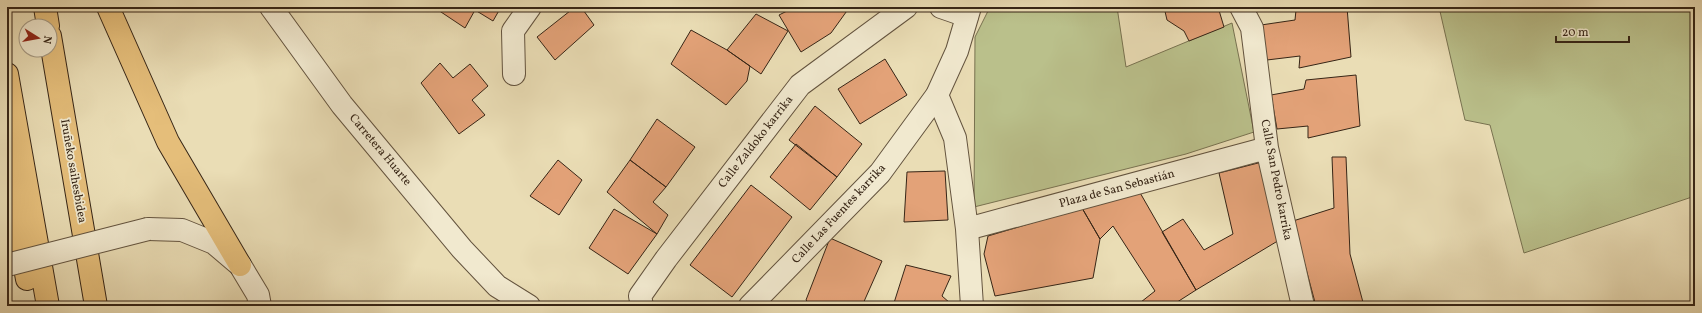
<svg xmlns="http://www.w3.org/2000/svg" width="1702" height="313" font-family="Vollkorn,serif">
<rect width="100%" height="100%" fill="#eaddb5"/>
<filter id="stains"><feTurbulence type="fractalNoise" baseFrequency=".005" numOctaves="4"/><feColorMatrix values="0 0 0 0 .2 0 0 0 0 .09 0 0 0 0 .02 0 0 0 .5 -.17"/></filter>
<radialGradient id="worn" r=".72"><stop offset=".6" stop-color="#630" stop-opacity="0"/><stop offset="1" stop-color="#630" stop-opacity=".3"/></radialGradient>
<path fill="#bac08b" stroke="#787250" d="M990 7H1117L1126 67 1232 23 1254 132 1186 154 974 207 975 37Z
M1439 7H1695V196L1524 253 1490 125 1465 120Z"/>
<path fill="#e3a278" stroke="#362516" d="M440 7H501L493 21 475 10 465 28 438 10Z
M575 7H581L594 25 555 60 537 37Z
M795 7H848L849 8 831 33 801 52 779 15Z
M1164 7H1218L1224 27 1189 41 1184 31 1167 20Z
M1330 7H1347L1351 57 1299 68 1300 56 1267 60 1261 25 1295 20 1296 10Z
M756 14 788 31 761 74 727 50Z
M691 30 727 50 750 66 747 81 726 105 671 64Z
M885 59 907 95 860 124 838 89Z
M440 63 453 78 470 64 488 86 472 100 485 115 459 134 421 83Z
M1356 75 1360 126 1308 138V126L1277 129 1271 95 1304 89 1306 80Z
M815 106 862 144 837 177 789 140Z
M657 119 695 147 666 187 630 160Z
M796 144 837 177 810 210 770 177Z
M1332 157H1346L1350 254 1364 306H1316L1293 221 1334 208Z
M558 160 582 180 559 215 530 196Z
M630 160 666 187 653 202 668 215 657 234 607 192Z
M1262 162 1281 239 1196 290 1162 232 1183 219 1204 250 1233 234 1219 173Z
M945 171 948 220 904 222 907 172Z
M1135 184 1196 290 1171 306H1143L1141 302 1155 291 1113 226 1100 239 1082 208Z
M751 185 792 217 732 297 690 265Z
M1082 208 1100 239 1093 278 995 296 984 254 988 236Z
M614 209 657 234 628 274 589 248Z
M830 238 882 261 862 306H811L806 300Z
M906 265 951 276 942 296 950 303 949 306H893Z"/>
<g fill="none" stroke-linecap="round" stroke-linejoin="round">
<g stroke="#63533e" stroke-width="24">
<path id="minor" d="M271 7 342 105 462 249 497 286 529 306
M941 7 967 16
M1241 7 1252 28 1267 148 1303 306
M514 74 513 31 530 7
M937 95 955 138 967 229 972 306
M967 229 1267 148
M642 306 640 296 666 259 800 85 906 7"/>
</g>
<g stroke="#63533e" stroke-width="24">
<path id="tertiary" d="M148 229 182 230 214 243 240 265 258 295 260 306
M750 306 880 173 937 95 957 51 970 7"/>
</g>
<g stroke="#362516" stroke-width="24">
<path id="motorway" d="M45 7 48 26
M108 7 168 142 240 265
M50 36 96 306
M7 74 48 306
M7 170 27 279"/>
</g>
<use href="#minor" stroke="#f1e9cf" stroke-width="22"/>
<use href="#tertiary" stroke="#f1e9cf" stroke-width="22"/>
<use href="#motorway" stroke="#e5be7a" stroke-width="22"/>
<g stroke="#63533e" stroke-width="24" stroke-linecap="butt">
<path id="tertiary-bridge" d="M7 265 148 229"/>
</g>
<use href="#tertiary-bridge" stroke="#f1e9cf" stroke-width="22"/>
</g>
<g text-anchor="middle" dominant-baseline="central" stroke-width="3.5" stroke-linejoin="round" paint-order="stroke">
<g font-size="12" fill="#362516" stroke="#f1e9cf">
<text transform="translate(756 142) rotate(-52)">Calle Zaldoko karrika</text>
<text transform="translate(380 150) rotate(50)">Carretera Huarte</text>
<text transform="translate(73 171) rotate(80)">Iruñeko saihesbidea</text>
<text transform="translate(1276 180) rotate(79)">Calle San Pedro karrika</text>
<text transform="translate(1117 189) rotate(-15)">Plaza de San Sebastián</text>
<text transform="translate(839 214) rotate(-47)">Calle Las Fuentes karrika</text>
</g>
</g>
<rect width="1702" height="313" fill="none" stroke="#eaddb5" stroke-width="24"/>
<rect x="8" y="8" width="1686" height="297" fill="none" stroke="#362516" stroke-width="2"/>
<rect x="12" y="12" width="1678" height="289" fill="none" stroke="#362516"/>
<g transform="translate(38 38) rotate(101)"><circle r="19" fill="#f1e9cf" stroke="#a69b85"/>
<path d="M0-3L7 15L0 10L-7 15Z" fill="#8f2418"/>
<text y="-6" font-size="11" font-weight="bold" text-anchor="middle" fill="#362516">N</text>
</g>
<path d="M1556 36v6h73v-6" fill="none" stroke="#362516" stroke-width="2"/>
<text x="1562" y="36" font-size="12" fill="#362516" stroke="#f1e9cf" stroke-width="3" paint-order="stroke">20 m</text>
<rect width="100%" height="100%" filter="url(#stains)"/>
<rect width="100%" height="100%" fill="url(#worn)"/>
</svg>
